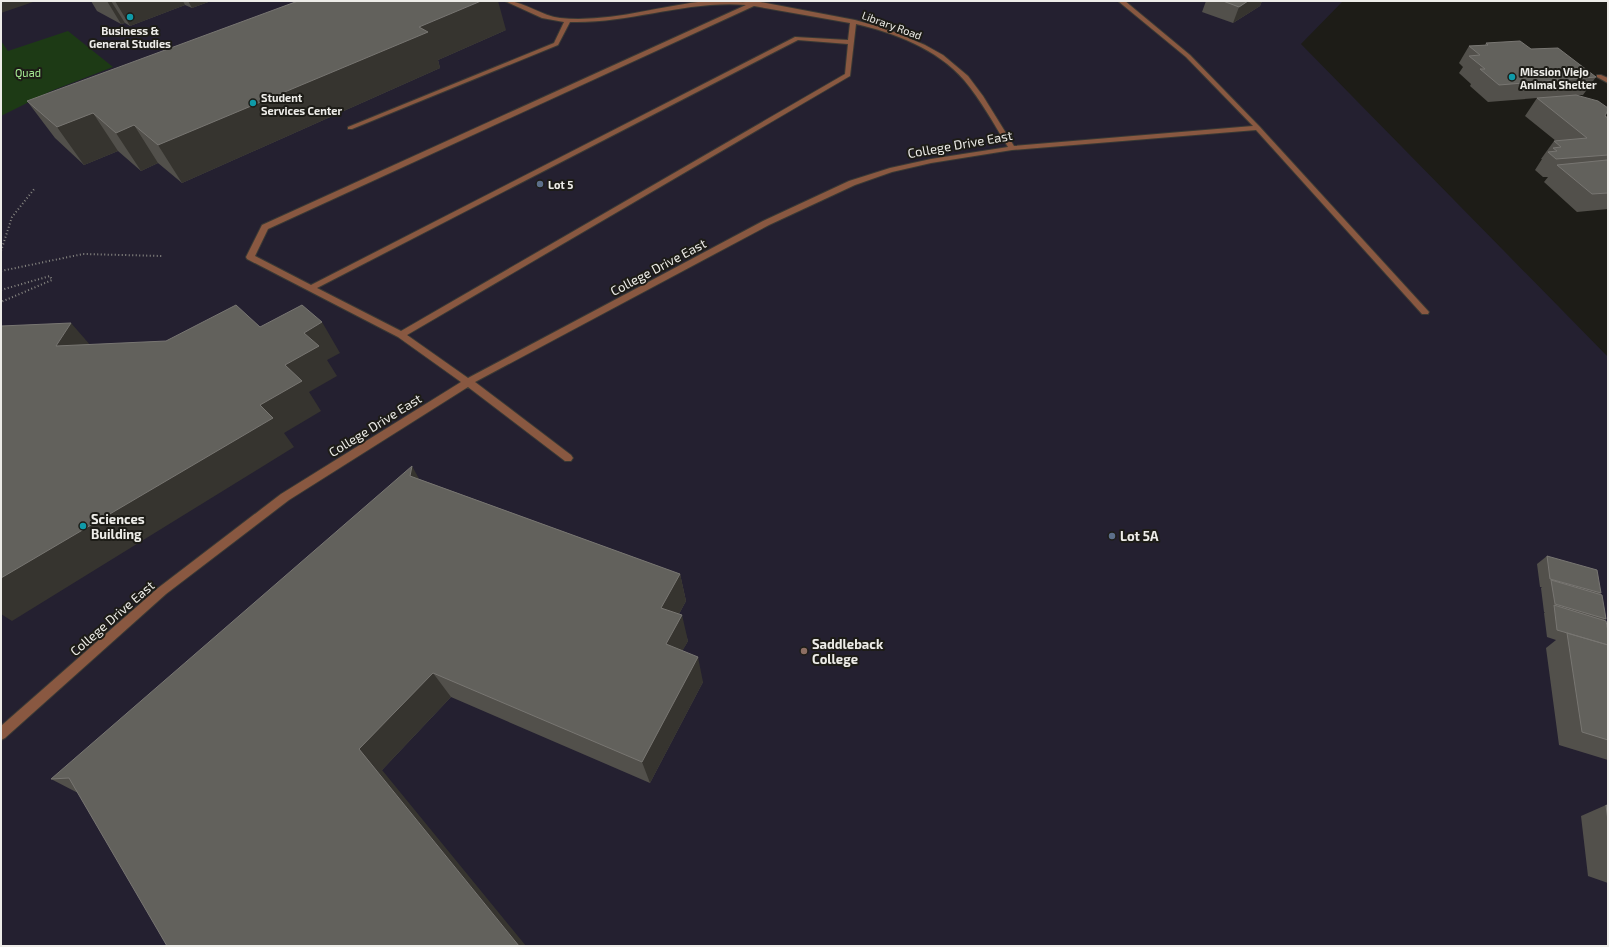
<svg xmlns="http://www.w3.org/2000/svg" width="1609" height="947" font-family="'Exo 2',sans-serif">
<rect width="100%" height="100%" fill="#1d1c17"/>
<path fill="#242030" d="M1 1H1343L1301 44 1608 357V946H1Z"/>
<path fill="#1d3a15" d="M68 31 113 67 51 91 1 116V41L8 51Z"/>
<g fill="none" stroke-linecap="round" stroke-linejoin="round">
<g stroke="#3a3934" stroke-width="2">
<path id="minor" d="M505 1C524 1 541 16 560 18 609 23 658 6 706 1 720 0 743 4 755 1L855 20 887 29 925 45 943 55 968 76 983 96 1014 146 1253 126 1186 57 1118 1H1125L1190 55 1260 127 1429 312 1428 314H1422L1256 130 1012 150 931 163 892 172 855 185 769 225 475 382 571 455 573 458 571 461H565L468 387 289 500 166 594 5 738 1 740V726L158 588 281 494 461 382 398 337 247 259 246 257 262 225 746 5C687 0 629 24 570 22L558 45 352 129H348V127L554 43 564 22 542 18ZM754 6 850 23 848 40 795 37 311 285 255 256 268 229ZM856 24C895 33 937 49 964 80 981 100 994 124 1008 147L931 159 890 168 849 181 763 221 468 378 407 335 850 76ZM798 40 848 44 845 74 401 331 317 288Z
M1597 75H1601L1608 78V83L1597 77Z"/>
</g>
<path stroke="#898883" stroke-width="2" stroke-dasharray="1 2.5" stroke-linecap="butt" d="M1 251 12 217 35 188
M1 271 83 254 162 256
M1 290 50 276 52 280 1 302"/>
<use href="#minor" fill="#895841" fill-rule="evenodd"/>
</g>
<path fill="#52504b" d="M91 1H211L192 8 185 5 130 26 125 23 121 24 97 11Z
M1206 1H1262L1260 6 1233 23 1202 12Z
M506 30 438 60 440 68 182 183 158 163 141 171 118 151 84 165 55 138 27 101Z
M1486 43 1531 49 1596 77 1583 95H1576L1608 118V209L1577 212 1544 182 1548 177H1543L1535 170 1542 159H1541L1554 141H1556L1525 116 1537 98 1488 102 1470 86 1471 84 1459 73 1463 67 1459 63 1469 46 1485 45Z
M419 479 680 574 686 601 679 614 688 641 682 651 703 682 650 783 451 697 382 770 78 793 51 779Z
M1547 556 1601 593 1600 594 1606 619 1604 620 1608 631V760L1559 745 1546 648 1556 640 1547 637 1544 613 1545 612H1544L1541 588 1542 587H1540L1537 564Z
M1606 805 1608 806V883L1588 876 1581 816Z"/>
<path fill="#36342f" d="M1 1H36L1 13Z
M107 1H111L125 23 121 24Z
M115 1H183L185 5 130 26Z
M188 1H211L192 8Z
M481 1H498L506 30 438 60 440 68 182 183 158 145 419 27Z
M1248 1H1262L1260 6 1233 23 1239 7Z
M93 113 118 151 84 165 57 127Z
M134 125 158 163 141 171 116 133Z
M322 322 340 353 327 360 337 376 309 392 321 411 284 433 294 447 12 621 1 614V578L260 405 285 365 304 333Z
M71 323 98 354 56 346Z
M412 466 428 495 410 476Z
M680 574 686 601 668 634 661 608Z
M682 615 688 641 672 669 666 644Z
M698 657 703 682 650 783 642 762Z
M433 673 451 697 382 770 526 946H519L359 749Z"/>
<path fill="#62615c" stroke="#787672" d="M298 1H481L419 27 428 32 158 145 134 125 116 133 93 113 57 127 27 101Z
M1223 1H1248L1239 7Z
M1520 41 1531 49 1558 48 1596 77 1499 85 1480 69H1485L1469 56 1480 55 1469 46 1488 45 1486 43Z
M1576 95 1598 101 1608 108V110L1605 116 1608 118V155L1556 159 1548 152 1557 151 1553 148 1561 147 1554 141 1587 138 1537 98Z
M1607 160 1608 161V193L1592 194 1557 165Z
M236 305 260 327 302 305 322 322 304 333 319 346 285 365 302 381 260 405 273 418 1 578V326L71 323 56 346 166 341Z
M412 466 410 476 680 574 661 608 682 615 666 644 698 657 642 762 433 673 359 749 519 946H167L69 778 51 779Z
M1547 556 1597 570 1601 593 1550 579Z
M1551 580 1602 595 1606 619 1555 604Z
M1554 605 1606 621 1608 631V645L1557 630Z
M1567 633 1608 645V740L1582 732Z
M1606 805 1608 806V821Z"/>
<g fill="#0f9aa8" stroke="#1d1c17" stroke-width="1.5">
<circle cx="130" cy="17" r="4"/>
<circle cx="1512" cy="77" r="4"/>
<circle cx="253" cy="103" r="4"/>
<circle cx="83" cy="526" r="4"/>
</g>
<g fill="#5c6f8a" stroke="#1d1c17" stroke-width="1.5">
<circle cx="540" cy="184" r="4"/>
<circle cx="1112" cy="536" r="4"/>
</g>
<circle fill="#8d6e63" stroke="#1d1c17" stroke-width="1.5" cx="804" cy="651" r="4"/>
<g text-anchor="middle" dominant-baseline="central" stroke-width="4" stroke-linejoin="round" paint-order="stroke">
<g font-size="11" fill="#edece8" stroke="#1d1c17">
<text transform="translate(892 25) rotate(20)">Library Road</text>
</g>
<g font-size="11" font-weight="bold" fill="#edece8" stroke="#1d1c17" text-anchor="start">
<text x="130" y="30" text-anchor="middle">Business &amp;<tspan x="130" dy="13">General Studies</tspan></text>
<text x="1520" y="71">Mission Viejo<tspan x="1520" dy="13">Animal Shelter</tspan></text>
<text x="261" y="97">Student<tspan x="261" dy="13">Services Center</tspan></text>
<text x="548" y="184">Lot 5</text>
</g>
<g font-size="11" fill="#a4e892" stroke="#1d1c17">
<text x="28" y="72">Quad</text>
</g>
<g font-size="13" fill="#edece8" stroke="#1d1c17">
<text transform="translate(960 144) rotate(-10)">College Drive East</text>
<text transform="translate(658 267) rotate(-28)">College Drive East</text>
<text transform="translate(375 425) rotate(-32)">College Drive East</text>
<text transform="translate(112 618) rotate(-41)">College Drive East</text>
</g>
<g font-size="13" font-weight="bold" fill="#edece8" stroke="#1d1c17" text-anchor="start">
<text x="91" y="519">Sciences<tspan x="91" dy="15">Building</tspan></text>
<text x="1120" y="536">Lot 5A</text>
<text x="812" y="644">Saddleback<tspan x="812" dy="15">College</tspan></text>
</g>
</g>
<rect width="1609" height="947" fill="none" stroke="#edece8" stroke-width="4"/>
</svg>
